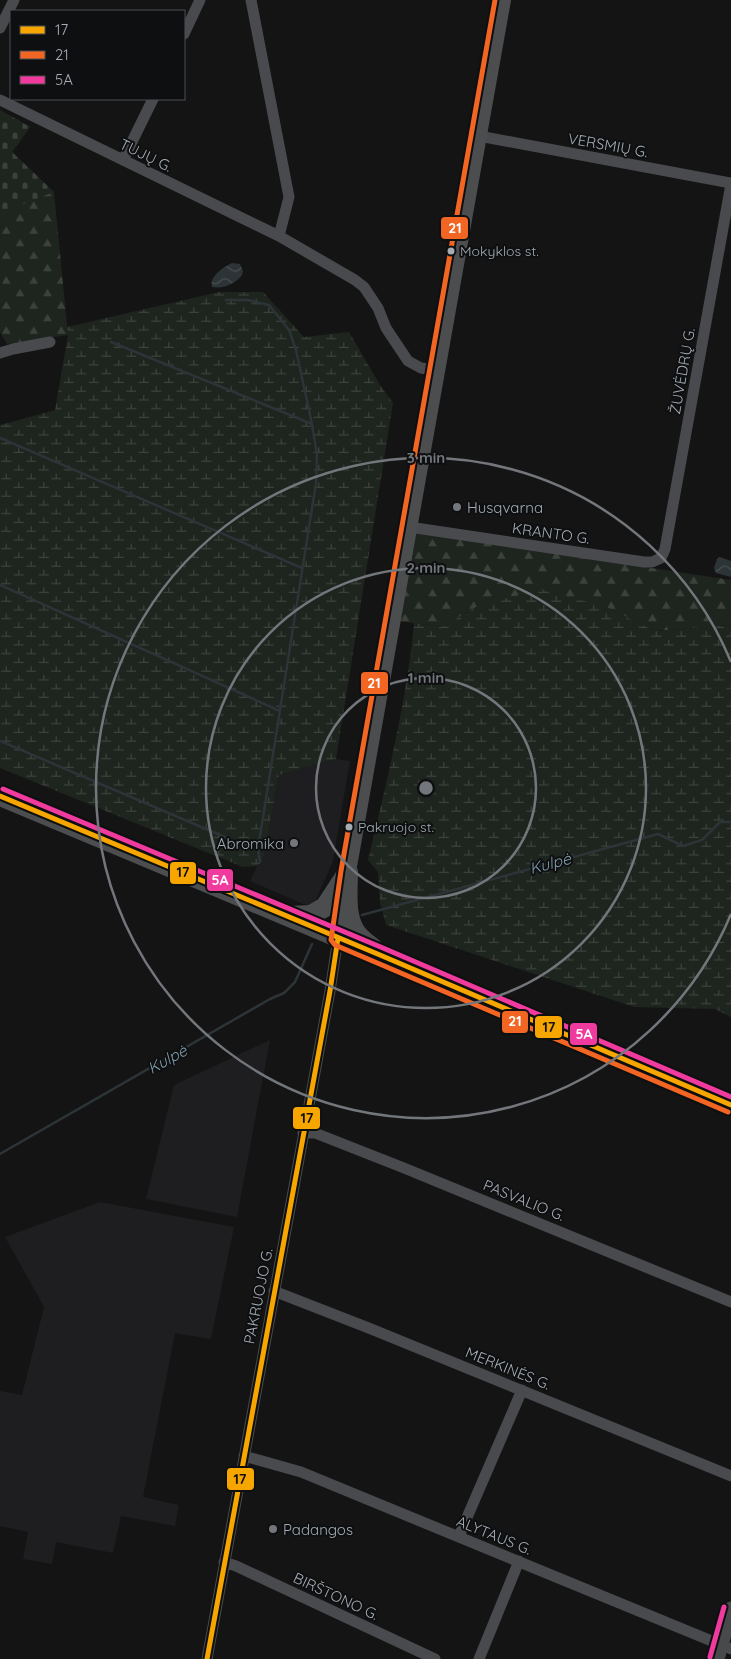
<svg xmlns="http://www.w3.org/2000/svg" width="731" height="1659" font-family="Quicksand,sans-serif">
<defs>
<pattern id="forest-firs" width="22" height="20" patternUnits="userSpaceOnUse" patternTransform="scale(1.25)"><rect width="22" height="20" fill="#1e241e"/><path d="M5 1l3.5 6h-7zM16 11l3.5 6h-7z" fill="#3c413c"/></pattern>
<pattern id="wetland-marsh" width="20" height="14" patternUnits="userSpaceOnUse" patternTransform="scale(1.25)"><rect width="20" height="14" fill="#1e241e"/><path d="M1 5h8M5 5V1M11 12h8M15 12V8" fill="none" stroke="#3c413c"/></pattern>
<pattern id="cemetery-stones" width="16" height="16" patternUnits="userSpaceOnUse" patternTransform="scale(1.25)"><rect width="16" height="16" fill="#1e241e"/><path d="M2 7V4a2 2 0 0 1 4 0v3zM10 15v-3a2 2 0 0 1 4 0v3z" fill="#3c413c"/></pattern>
<pattern id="water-waves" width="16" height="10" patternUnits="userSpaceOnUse" patternTransform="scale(1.25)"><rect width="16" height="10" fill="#2c3438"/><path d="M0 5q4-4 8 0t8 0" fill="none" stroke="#484f52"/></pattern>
</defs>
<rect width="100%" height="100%" fill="#141414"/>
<path fill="#1e1e20" d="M336 759 350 761 333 861 316 900 308 905 303 904 250 881 257 866 263 861 279 775Z
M270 1040 237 1217 146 1199 174 1085Z
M100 1202 234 1227 211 1339 175 1333 143 1497 179 1505 175 1526 121 1516 113 1553 56 1542 52 1564 23 1559 28 1532 0 1526V1391L22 1395 44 1307 5 1237Z"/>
<path fill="url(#forest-firs)" d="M0 110 30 127 12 152 54 192 68 335 7 344 0 332Z
M413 532 731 580V625L655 631 606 607 483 603 442 627 398 621Z"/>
<path fill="url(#wetland-marsh)" d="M219 292H263L304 337 349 332 380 385 393 403 336 759 279 775 263 861 257 866 243 867 0 768V425L55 410 68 335 67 327Z
M543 590 606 607 655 631 731 625V1017L715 1009 634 1007 386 925 380 903 378 872 368 860C386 784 407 701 414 623L442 627 483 603Z"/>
<path fill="url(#cemetery-stones)" d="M0 110 30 127 12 152 54 192 0 213Z"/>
<path fill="url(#water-waves)" d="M232 263 240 264 243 271 242 275C235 284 224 289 212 287 209 276 224 267 232 263Z
M720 557 731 561V577L716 573 714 568 717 559Z"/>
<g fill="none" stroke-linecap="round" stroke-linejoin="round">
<path stroke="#2c3438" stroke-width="2.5" d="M226 300H248L269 305 289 330 296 350 312 424 317 455 316 483 258 849
M111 342 312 424
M0 438 302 568
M0 585 280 711
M0 741 227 838
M236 841 258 849 260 862
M362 915 658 834 683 846 702 840 720 822H731
M0 1154 270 999 284 993 295 982 312 944"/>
<path stroke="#494a4d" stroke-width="11" d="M251 0 289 197 279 236
M0 28 14 0
M184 34 200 0
M0 100 279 236 355 280 364 287 378 308 386 328 408 361 421 368 437 371
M479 136 731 183
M123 160 153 99
M0 353 13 349 50 342
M409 527 644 562H652L661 558 665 549 731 184
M303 1133H315L404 1168 731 1302
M274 1291 369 1328 731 1476
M244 1456 301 1472 731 1649
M459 1536 522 1390
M224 1562 236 1566 435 1659
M207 1659 330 991 338 938
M479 1659 519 1561"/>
<path stroke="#48494b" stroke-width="15" d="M717 1659 731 1609"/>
<path stroke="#4b4d4f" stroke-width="16" d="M338 938 348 872 503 0"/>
<path stroke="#4b4d4e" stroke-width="20" d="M0 796 380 955 731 1105
M348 872C348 892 344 919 358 935 362 940 368 944 373 948
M288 916 311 915 325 907 348 872"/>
<g stroke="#0e0f10" stroke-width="9">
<path id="bus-1" d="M0 796 380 955 731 1105
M207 1659 330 991 338 938"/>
</g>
<g stroke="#0e0f10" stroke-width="9">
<path id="bus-2" d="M495 0 341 871 331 940 335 945 728 1112"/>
</g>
<g stroke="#0e0f10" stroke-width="9">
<path id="bus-3" d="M3 789 383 948 731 1097
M710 1657 724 1607"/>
</g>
<use href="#bus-1" stroke="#f7a600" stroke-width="5"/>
<use href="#bus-2" stroke="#f26522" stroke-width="5"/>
<use href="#bus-3" stroke="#f13a9d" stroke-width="5"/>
</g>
<g fill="none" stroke="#73777c" stroke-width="2.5">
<circle cx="426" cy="788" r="110"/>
<circle cx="426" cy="788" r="220"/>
<path d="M731 914A330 330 0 1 1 731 662"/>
</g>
<g fill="#a6acb4" stroke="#0e0f10" stroke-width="2">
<circle cx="451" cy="251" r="4.5"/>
<circle cx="349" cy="827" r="4.5"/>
</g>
<g fill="#73777c" stroke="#0e0f10" stroke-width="2">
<circle cx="457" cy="507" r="5"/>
<circle cx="294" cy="843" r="5"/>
<circle cx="273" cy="1529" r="5"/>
</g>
<g text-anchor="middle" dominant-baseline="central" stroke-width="4" stroke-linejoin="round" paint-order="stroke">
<g font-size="14" fill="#a6acb4" stroke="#0e0f10" text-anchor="start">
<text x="460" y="251">Mokyklos st.</text>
<text x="358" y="827">Pakruojo st.</text>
</g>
<g font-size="15" fill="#a6acb4" stroke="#0e0f10">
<text transform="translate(608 145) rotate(10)">VERSMIŲ G.</text>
<text transform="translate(146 155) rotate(26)">TUJŲ G.</text>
<text transform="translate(682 371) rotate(-80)">ŽUVĖDRŲ G.</text>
<text transform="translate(551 533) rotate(8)">KRANTO G.</text>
<text transform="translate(524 1200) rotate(22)">PASVALIO G.</text>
<text transform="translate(258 1296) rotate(-79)">PAKRUOJO G.</text>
<text transform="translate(508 1368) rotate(22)">MERKINĖS G.</text>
<text transform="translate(494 1535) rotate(22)">ALYTAUS G.</text>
<text transform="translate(336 1596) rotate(25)">BIRŠTONO G.</text>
</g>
<g font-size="15" fill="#a6acb4" stroke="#0e0f10" text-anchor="start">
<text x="467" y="507">Husqvarna</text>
<text x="284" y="843" text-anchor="end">Abromika</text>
<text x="283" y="1529">Padangos</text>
</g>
<g font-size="16" font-style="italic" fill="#809cac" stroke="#0e0f10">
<text transform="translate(550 863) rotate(-15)">Kulpė</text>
<text transform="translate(167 1059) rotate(-29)">Kulpė</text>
</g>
</g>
<circle cx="426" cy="788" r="8" fill="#73777c" stroke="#0e0f10" stroke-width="2.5"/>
<g font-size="15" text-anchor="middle" font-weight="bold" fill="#73777c" stroke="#0e0f10" stroke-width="4" stroke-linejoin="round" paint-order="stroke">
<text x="426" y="463">3 min</text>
<text x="426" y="573">2 min</text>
<text x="426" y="683">1 min</text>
</g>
<g stroke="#0e0f10" stroke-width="2">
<rect x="440" y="216" width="29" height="24" rx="5" fill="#f26522"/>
<rect x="360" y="671" width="29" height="24" rx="5" fill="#f26522"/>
<rect x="169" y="861" width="28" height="24" rx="5" fill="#f7a600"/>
<rect x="206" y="868" width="28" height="24" rx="5" fill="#f13a9d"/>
<rect x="501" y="1010" width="28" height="24" rx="5" fill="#f26522"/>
<rect x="534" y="1015" width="29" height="24" rx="5" fill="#f7a600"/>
<rect x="569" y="1022" width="29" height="24" rx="5" fill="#f13a9d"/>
<rect x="292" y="1106" width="29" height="24" rx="5" fill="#f7a600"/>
<rect x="226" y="1467" width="29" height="24" rx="5" fill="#f7a600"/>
</g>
<g font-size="14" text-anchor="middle" font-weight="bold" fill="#fff">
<text x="455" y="233">21</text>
<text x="374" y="688">21</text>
<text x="220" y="885">5A</text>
<text x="515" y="1026">21</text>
<text x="584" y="1039">5A</text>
</g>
<g font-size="14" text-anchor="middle" font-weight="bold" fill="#111">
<text x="183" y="877">17</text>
<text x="549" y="1032">17</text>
<text x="307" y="1123">17</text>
<text x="240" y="1484">17</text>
</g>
<rect x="10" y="10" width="175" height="90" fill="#0e0f10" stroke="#4b4e52"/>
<rect x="20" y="26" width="25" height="8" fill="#f7a600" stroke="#4b4e52"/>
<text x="55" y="35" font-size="15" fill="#a6acb4">17</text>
<rect x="20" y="51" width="25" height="8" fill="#f26522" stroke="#4b4e52"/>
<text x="55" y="60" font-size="15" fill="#a6acb4">21</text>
<rect x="20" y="76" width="25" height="8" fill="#f13a9d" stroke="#4b4e52"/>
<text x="55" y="85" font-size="15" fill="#a6acb4">5A</text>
</svg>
